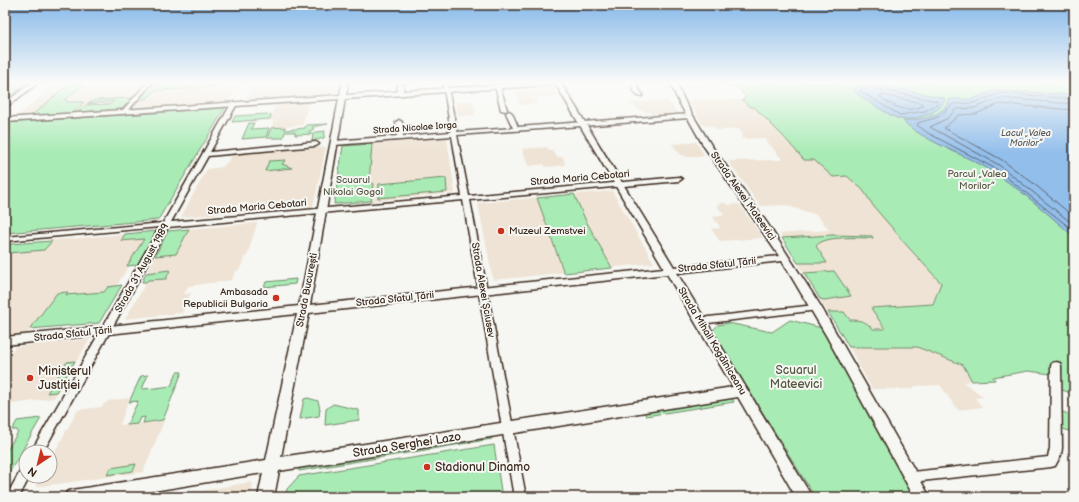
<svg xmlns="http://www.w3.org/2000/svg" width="1079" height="502" font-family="'Balsamiq Sans',sans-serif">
<rect width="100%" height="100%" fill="#f6f6f2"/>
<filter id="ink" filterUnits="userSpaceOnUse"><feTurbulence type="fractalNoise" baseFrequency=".025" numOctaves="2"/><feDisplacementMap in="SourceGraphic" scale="8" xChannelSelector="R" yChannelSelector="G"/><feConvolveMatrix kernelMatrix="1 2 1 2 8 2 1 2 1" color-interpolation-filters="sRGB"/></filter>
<g filter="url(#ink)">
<path fill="#eee3d4" d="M57 83H149L124 109 17 117Z
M254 83H339L336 94 244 101Z
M680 83H728L732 86 682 87Z
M551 85 557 96 535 98 537 104 520 105 514 88Z
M211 87V88L237 87 228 101 129 109 145 91Z
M688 99 742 100 750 107H754L765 117 804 160 814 159 833 177 847 176 863 190 874 207 901 237 899 238 941 283 933 304 872 308 885 329H872L866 323 860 320 838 321 834 323 780 234 829 230 817 215 785 205 760 206 728 161 783 160 764 138 743 139 741 137 743 135 739 129 717 130 712 126 703 125Z
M667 100 678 113 653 115 650 112H644L629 103Z
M471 101 476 112 474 113V115L458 116 456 102Z
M309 102 302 125 271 128 274 120H270L276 104Z
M447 138 455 193 371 201 373 183 369 184 372 144Z
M696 142 705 156 687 157 680 154 672 144Z
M326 147 313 207 242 213 246 203H239L235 212 181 217 207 169 223 167 226 163 228 162 232 155Z
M547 147 549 150H552L557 157H563L565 165 546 167 544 164 529 166 522 149Z
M612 191 654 263 493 280 478 203Z
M725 203 727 205 739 204 763 238 720 241 711 229 721 228 713 217 722 216 724 214 717 206 720 205 718 204Z
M256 223H257L247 256 244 257 240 269 235 272 232 280 188 286 184 294 191 293 182 313 125 319 146 283 142 282 168 231Z
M150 232 117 285H122L99 323 30 329 27 335 5 337V249L10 244Z
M90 339 54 398 5 405V361L15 347Z
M849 347H917L963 365 972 381 963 382 984 397 975 398 982 407 958 410 940 385 915 386 912 389H872Z
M129 398 120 425 164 421 143 472 35 487 41 476H50V460L78 410 101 407 108 401Z
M251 482 253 485 251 497H183L184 494Z"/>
<path fill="#a9ebb5" stroke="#728a6a" d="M5 83H28L5 101Z
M70 83H85L65 100 68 102H84L74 113 31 116Z
M153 83H223L220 86 154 91 147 99H138Z
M728 83H1074V433L1061 428 1060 411 1071 415 1070 393 1060 389 1051 374 1028 371 993 377 995 380 972 381 963 365 917 347H849L828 312H844L850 320C860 320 866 321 873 329H885L871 308 933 304 941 283 899 237H900L874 207 863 190 847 176 833 177 814 160H804L783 136 754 107H750L742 100 746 97 736 86H731Z
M129 98 133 99 124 109 78 112 86 105 111 104 114 101 87 104 95 100Z
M225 108 158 220 5 233V123Z
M266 114 271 115 270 119 232 122 235 116Z
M249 123H254L251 129 269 128 266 137 242 139Z
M328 124 312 127 314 129 309 131V133L325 131 324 138 312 141 313 134 295 135V132H285L283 138H267L271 128 285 127V130L305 128 306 125Z
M372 144 369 183H373L371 201 334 204 343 146Z
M286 160 282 164 292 168 265 171 269 161Z
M446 178 447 192 378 198 379 184Z
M574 194 585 219 612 268 564 273 537 198Z
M189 229 176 254 155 256 168 231Z
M156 231 137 265 127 266 144 239 121 241 125 234Z
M833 235 872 236 873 238C859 238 824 235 816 246L827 263H798L782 238Z
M52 241 44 250 8 253 5 256V249L10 244Z
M170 270 166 279 148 280 146 282H142L146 273Z
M834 271 851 296 824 300 820 299 804 273Z
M296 279 295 284 264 287 266 282Z
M122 285 99 323 30 329 57 293 68 292 66 295 104 292 108 287Z
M790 320 822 328 917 497H815L712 331 718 325 728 323 772 332Z
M75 361 56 392 47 393 67 362Z
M177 372H182L163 420 143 423 145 417 140 418 137 424 127 425 138 401 129 402 141 376 148 375 142 389 156 388 171 386Z
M308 398 318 401 320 409 319 416 300 419 304 399Z
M732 398 734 402 646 416 644 412Z
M333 404 359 410V420L325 425 326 409Z
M41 418 5 480V454L18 432 17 430H12L17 421Z
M491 435 492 439 299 471V467Z
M494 445 502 497H285L287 489 299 476Z
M136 464 133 471 107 475 111 468Z"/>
<path fill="#92beeb" stroke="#6f8399" d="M875 84 945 98C943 113 913 121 900 119 895 119 856 95 853 90L854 87 862 85Z
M996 90 1074 95V237C1046 212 1017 186 985 167 962 154 921 139 903 121 920 119 943 118 950 99H972Z"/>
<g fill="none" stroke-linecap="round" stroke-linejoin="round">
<path stroke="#5e6570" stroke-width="1" d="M865 83 864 87 860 90 861 92 900 115 925 111 939 103 937 101 877 89 873 83
M882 95 922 103 924 105C908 114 895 107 881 98L880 96Z
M1074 99 1001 93 973 103 953 104 938 117 918 123 917 125 928 133 996 169 1074 231
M1074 104 1001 98 974 108 956 109 948 118 930 127 999 165 1074 225
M1074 110 999 104 976 114 959 115 944 128 1002 160 1033 183 1074 217"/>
<g stroke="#3b2a1e" stroke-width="3">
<path id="minor" d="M147 83H152L126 113H122V111Z
M398 83 403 84V93L400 95 397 93Z
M443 83H447L457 132 513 128 506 113 509 111 512 113 518 127 689 114 692 116 689 118 457 135 469 196 679 177 682 179 679 181 470 200 526 497H514L463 200 168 227 43 452H31L160 227 5 241V237L163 223 231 104 234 102 237 104 210 152 316 142 319 144 316 146 208 156 171 222 462 196 452 136 334 145 331 143 334 141 397 136 396 122 399 120 402 122 403 136 451 132Z
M633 83H637L638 88 643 95 642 96H638L632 88Z
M495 85 500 86 507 110 506 111 501 110Z
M815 305 818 306 820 308 818 310 700 324 697 323 695 321 697 319 700 318Z
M1056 362 1060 363 1061 366 1062 448 1061 455 1055 466 1051 467 912 482 908 481 906 477 908 473 912 472 1048 457 1050 448 1051 366 1052 363Z
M26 467V476H30L19 497H6L22 468Z"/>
</g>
<g stroke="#3b2a1e" stroke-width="3">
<path id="major" d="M31 83H38L5 108V103Z
M342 83H348L346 95 524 83H552L549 85 345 99 310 305 664 268 555 83H561L674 267 779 256 703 145 680 104 670 83H676L686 104 711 145 767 223 820 305 930 497H914L827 337 782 261 677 273 812 497H796L738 397 279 471 274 497H258L263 473 117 497H64L67 492 72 490 266 460 297 314 5 345V337L299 306 339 99 5 122V118L340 95ZM667 274 733 387 281 457 309 313Z"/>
</g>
<use href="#minor" fill="#f6f6f2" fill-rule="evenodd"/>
<use href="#major" fill="#f6f6f2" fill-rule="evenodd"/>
</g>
</g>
<linearGradient id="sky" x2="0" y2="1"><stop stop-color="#85b8e9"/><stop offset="0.54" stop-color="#fbfbf9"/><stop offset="1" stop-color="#fbfbf9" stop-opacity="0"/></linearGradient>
<rect width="1079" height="153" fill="url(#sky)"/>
<g fill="#c8321e" stroke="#f6f6f2" stroke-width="1.5">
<circle cx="501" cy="231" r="4"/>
<circle cx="276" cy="298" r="4"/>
<circle cx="30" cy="378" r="4"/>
<circle cx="427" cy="467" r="4"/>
</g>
<g text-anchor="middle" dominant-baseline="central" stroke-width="4" stroke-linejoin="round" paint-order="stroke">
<g font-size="9" fill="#3b2a1e" stroke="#f6f6f2">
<text transform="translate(415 128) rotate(-4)">Strada Nicolae Iorga</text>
</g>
<g font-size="9" font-style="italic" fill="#55565c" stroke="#f6f6f2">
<text x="1026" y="133">Lacul „Valea<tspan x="1026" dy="10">Morilor”</tspan></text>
</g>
<g font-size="10" fill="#565a44" stroke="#f6f6f2">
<text x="977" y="174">Parcul „Valea<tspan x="977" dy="12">Morilor”</tspan></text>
<text x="353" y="180">Scuarul<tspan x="353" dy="12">Nikolai Gogol</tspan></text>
</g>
<g font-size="10" fill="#3b2a1e" stroke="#f6f6f2">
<text transform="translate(580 178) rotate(-5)">Strada Maria Cebotari</text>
<text transform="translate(743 196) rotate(55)">Strada Alexei Mateevici</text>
<text transform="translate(257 207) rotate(-5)">Strada Maria Cebotari</text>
<text transform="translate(717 265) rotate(-6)">Strada Sfatul Țării</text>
<text transform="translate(142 268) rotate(-61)">Strada 31 August 1989</text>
<text transform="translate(307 290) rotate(-79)">Strada București</text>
<text transform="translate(483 290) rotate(80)">Strada Alexei Șciusev</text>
<text transform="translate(395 299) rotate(-6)">Strada Sfatul Țării</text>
<text transform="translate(73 334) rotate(-6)">Strada Sfatul Țării</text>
<text transform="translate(712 341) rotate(59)">Strada Mihail Kogălniceanu</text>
</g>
<g font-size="10" fill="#3b2a1e" stroke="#f6f6f2" text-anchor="start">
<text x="509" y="231">Muzeul Zemstvei</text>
<text x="268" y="292" text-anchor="end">Ambasada<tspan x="268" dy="12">Republicii Bulgaria</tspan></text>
</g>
<g font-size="12" fill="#565a44" stroke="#f6f6f2">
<text x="796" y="370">Scuarul<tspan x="796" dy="14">Mateevici</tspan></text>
</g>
<g font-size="12" fill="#3b2a1e" stroke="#f6f6f2" text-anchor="start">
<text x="38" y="371">Ministerul<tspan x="38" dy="14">Justiției</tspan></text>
<text x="435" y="467">Stadionul Dinamo</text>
</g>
<g font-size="12" fill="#3b2a1e" stroke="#f6f6f2">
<text transform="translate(407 445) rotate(-9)">Strada Serghei Lazo</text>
</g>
</g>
<rect width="1079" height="502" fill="none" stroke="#f6f6f2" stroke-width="20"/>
<rect x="10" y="10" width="1059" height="482" fill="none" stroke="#3b2a1e" stroke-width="1.5" filter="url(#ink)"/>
<g transform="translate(38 464) rotate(215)"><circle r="19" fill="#f6f6f2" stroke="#aba49d"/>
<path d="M0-3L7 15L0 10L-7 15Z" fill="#c8321e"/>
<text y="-6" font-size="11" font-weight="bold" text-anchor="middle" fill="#3b2a1e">N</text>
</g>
</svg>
